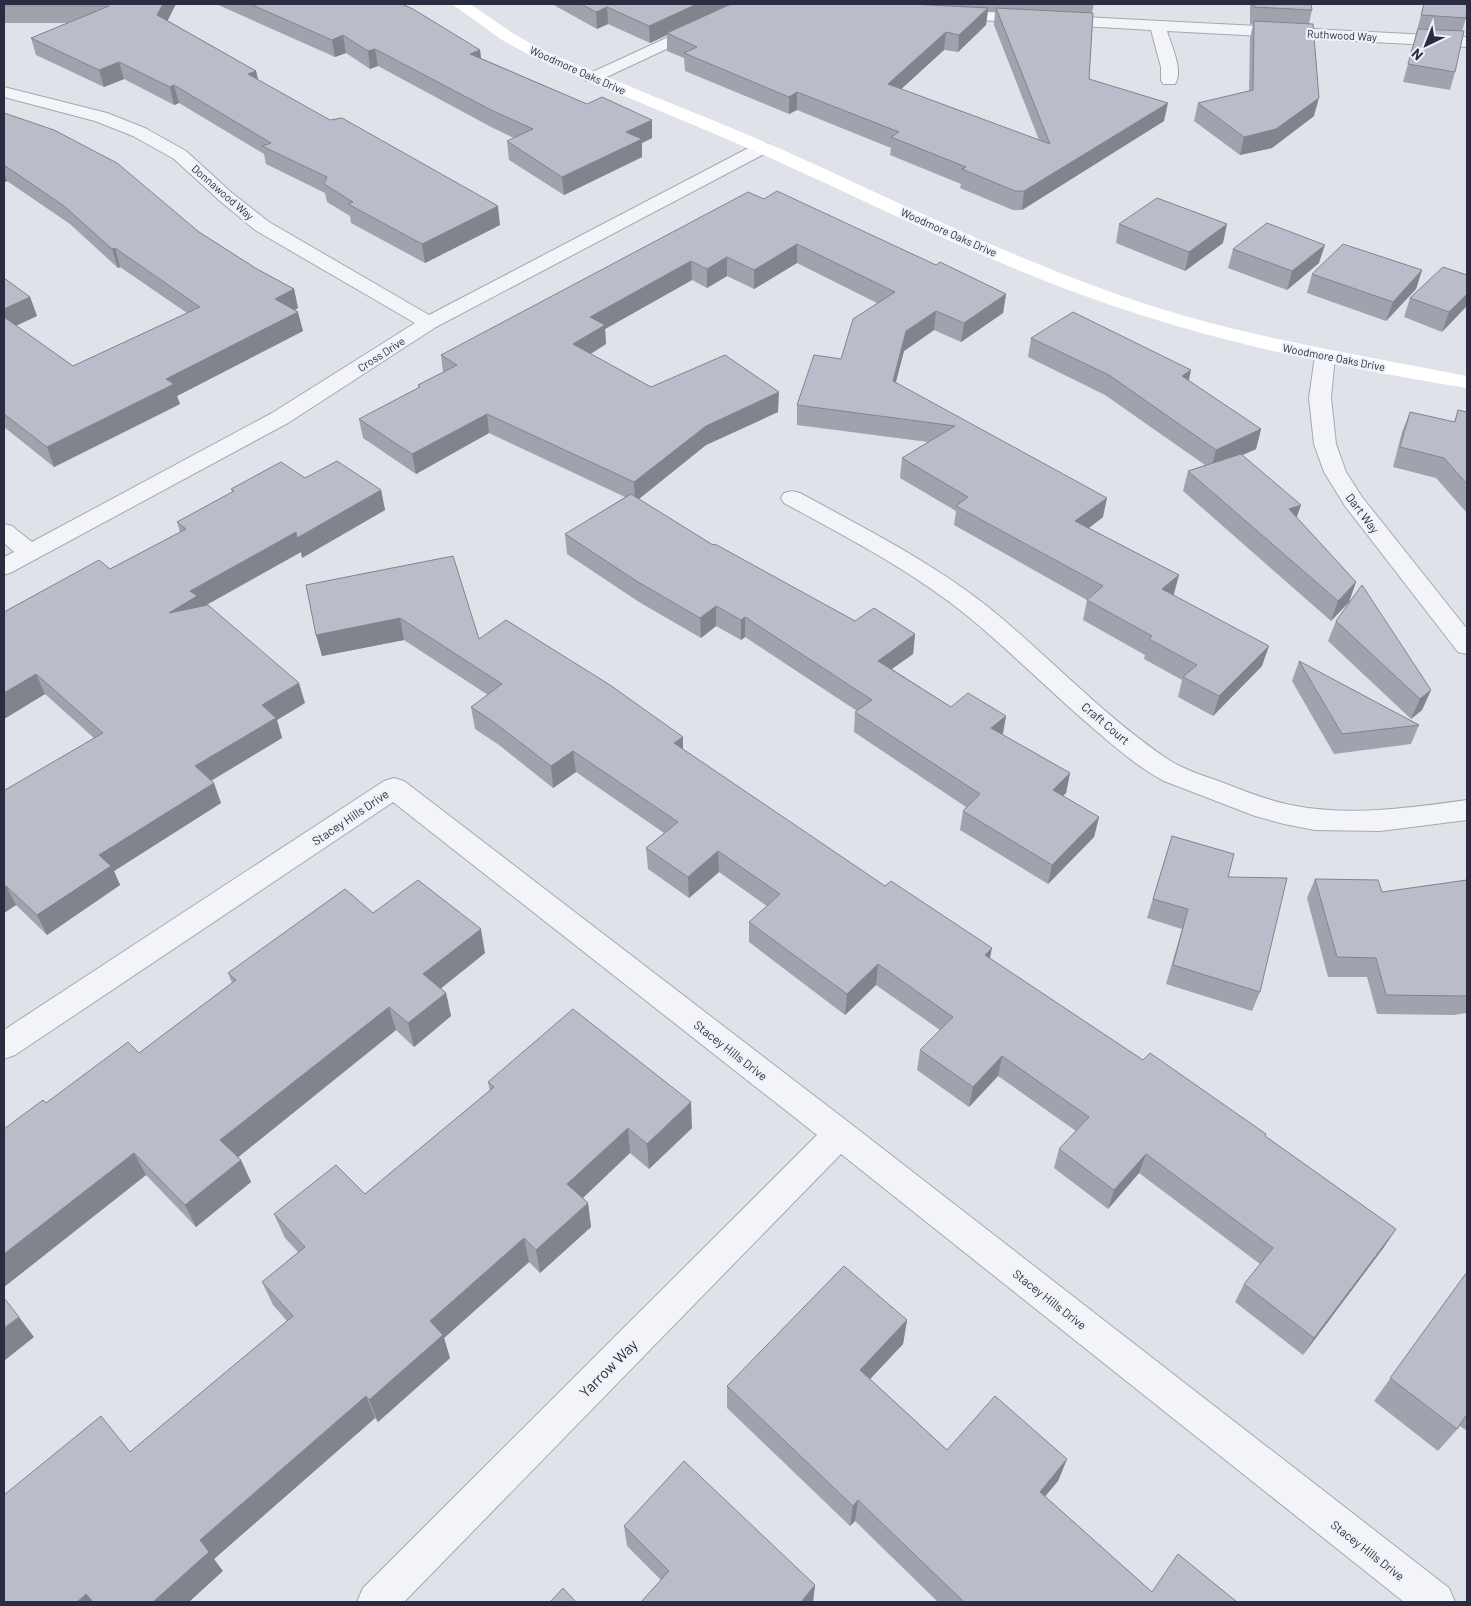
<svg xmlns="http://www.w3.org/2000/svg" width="1471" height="1606" font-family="Barlow,sans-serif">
<rect width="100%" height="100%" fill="#e0e2e9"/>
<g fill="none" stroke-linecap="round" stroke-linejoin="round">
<g stroke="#a5a8b3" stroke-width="2">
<path id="street" d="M949 10 1467 37V47L1167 31C1171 45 1184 71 1175 84H1163L1161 80V67L1151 30 944 18 941 15 944 12Z
M701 22 707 24 709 27 707 30 598 81H586L584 78 586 75Z
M4 87 107 113 145 128 186 151 232 193 269 222 429 315 756 144 762 143 768 144 771 148 768 152 436 327 288 423 12 572 4 575V557L14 552 4 543V524L12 526 32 542 272 413 415 323 255 230 220 201 174 159 133 136 95 121 4 97Z
M1325 350 1332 352 1335 356 1331 398 1336 444 1346 472 1362 497 1467 629V654L1458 652 1345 506 1324 472 1314 444 1309 398 1315 356 1318 352Z
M792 491 800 493C864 528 930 561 987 606 1049 656 1103 716 1169 760 1188 772 1209 777 1229 785 1250 793 1270 801 1291 805 1349 817 1409 808 1467 800V820L1380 831 1315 830 1284 824 1255 816 1164 781C1138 767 1116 748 1094 729 1052 693 1013 654 970 618 914 572 848 538 784 503L781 498 784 493Z
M394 778 404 781 851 1124 1449 1588 1455 1602H1404L841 1154 404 1602H357L363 1588 817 1135 393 802 15 1055 4 1059V1030L384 781Z"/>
</g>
<use href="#street" fill="#f3f4f7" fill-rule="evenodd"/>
<path fill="#fff" fill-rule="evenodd" d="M452 4H470L514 34 547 52C628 87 711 118 792 154 911 208 1030 267 1155 307 1257 339 1363 356 1467 376V388C1358 370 1247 349 1141 315 1016 276 898 216 779 162 698 125 616 94 535 58L502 40Z"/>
</g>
<path fill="#a0a3ad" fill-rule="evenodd" d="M4 4H176L167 20 256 71 258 80 500 225 425 263 351 223 350 216 327 202 325 193 266 164 264 154 179 103 174 105 124 79 104 87 36 55 31 38 67 23H4Z
M216 4H402L480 50 481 58 587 104 652 120V138L642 143V157L564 195 509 160 507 141 514 138 493 128 378 66 370 69 346 53 335 57Z
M552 4H1094L1092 13 1089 79 1164 121 1022 210H1013L960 188 961 184 890 155 891 148 797 110 789 114 685 71 684 58 667 51V35L650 43 608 24 597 29ZM988 12H995L994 25 1039 140 901 89 944 50 958 52 986 25Z
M1250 4H1311L1312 10 1309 23 1314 116 1272 148 1240 155 1194 121 1198 103 1249 91 1250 38 1253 25 1250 24Z
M1424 4H1467L1466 18 1462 31 1455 72 1450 90 1403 82Z
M4 113 199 232 257 269 294 289 298 308 295 310 303 331 177 396 180 404 54 467 4 427V278L30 297 37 316 16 326 73 366 187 313 120 267 118 268 70 224 7 181 4 183Z
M764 199 936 265 1006 294 1003 313 961 342 934 330 904 351 896 382 1103 517 1089 528 1179 575 1174 595 1262 666 1213 716 1178 697 1182 680 1144 659 1145 655 1083 620 1087 600 954 525 956 511 900 478 902 458 928 442 797 425V405L841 359 877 303 797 263 754 289 727 276 707 288 692 280 605 329 606 344 591 354 651 387 778 412 706 445 639 499 713 545 855 621 915 634 913 654 892 669 951 707 1006 716 1003 735 1070 773 1066 793 1063 796 1099 817 1094 837 1048 884 960 830 963 811 966 807 854 732 855 712 857 711 745 637 741 640 716 626 701 638 639 602 567 554 565 534 625 497 489 433 416 474 363 438 359 419 418 388V385L443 372 441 355Z
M1119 224 1223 243 1185 271 1116 243Z
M1233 249 1319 263 1287 290 1228 268Z
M1422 270 1416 289 1386 321 1307 293 1312 274Z
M1467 275 1442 332 1404 317 1410 298Z
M1031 338 1189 381 1261 429 1256 449 1242 455 1297 518 1356 582 1349 602 1331 621 1183 491 1188 471 1205 465 1105 395 1028 357Z
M1458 410 1467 412V513L1436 478 1393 467 1402 432 1410 412 1454 422Z
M305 478 381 490 385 510 302 558 301 552 204 606 305 703 277 720 282 738 211 781 221 803 114 871 120 885 47 935 16 905 4 913V789L5 790 94 738 45 694 4 719V612L110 569 180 532 177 522 232 492 231 489Z
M306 585 479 639 683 749 990 959 1143 1060 1266 1134 1265 1136 1396 1229 1384 1247 1303 1355 1235 1302 1244 1284 1260 1264 1139 1173 1108 1209 1054 1168 1059 1149 1076 1131 998 1076 969 1107 917 1070 920 1050 940 1030 876 985 845 1015 749 942V922L767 906 719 872 689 898 648 869 646 848 664 833 576 772 553 788 499 745 475 729 471 707 488 695 404 640 322 656Z
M1336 621 1431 690 1422 710 1411 719 1328 641Z
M1299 661 1419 725 1411 744 1334 754 1292 681Z
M1172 836 1228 877 1260 992 1252 1011 1166 984 1182 929 1147 918Z
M1315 879 1382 892 1467 880V1013L1454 1015 1377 1014 1367 977H1328L1307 898Z
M373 913 485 953 441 988 446 993 451 1016 414 1047 396 1030 238 1157 241 1160 251 1182 196 1227 146 1175 4 1287V1129L46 1103 139 1053 232 983 228 973Z
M488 1082 692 1128 649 1169 630 1153 583 1198 588 1203 591 1227 540 1273 529 1262 444 1338 450 1358 378 1422 375 1418 214 1559 223 1571 130 1452 287 1321 273 1305 262 1282 298 1252 285 1238 274 1214 365 1194 490 1091Z
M1467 1272V1431L1460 1426 1438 1451 1374 1401Z
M907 1320 903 1344 870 1379 947 1450 1067 1459 1058 1481 1045 1496 1152 1592 1237 1602H938L855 1521 850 1526 727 1408V1386Z
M624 1526 815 1585 813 1602H641L661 1580 627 1546Z"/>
<path fill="#82848d" d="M163 4H176L162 32 157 15Z
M697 4H734L667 33V35L650 43 649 26Z
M607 7 608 24 597 29 596 12Z
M988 8 986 25 958 52 959 35Z
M946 32 944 50 887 102 888 84Z
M343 35 346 53 335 57 332 40Z
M375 49 378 66 370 69 368 51Z
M480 50 482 67 470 54Z
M119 62 124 79 104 87 99 70Z
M256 71 260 88 248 74Z
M174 85 179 103 174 105 170 87Z
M797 92V110L789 114V97Z
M1319 98 1314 116 1272 148 1240 155 1244 137Z
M1168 103 1164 121 1022 210 1024 191Z
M652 120V138L642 143V157L564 195 562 177 626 132Z
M4 171 7 181 4 183Z
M498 206 500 225 425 263 422 244Z
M1227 224 1223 243 1185 271 1189 252Z
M797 244V263L754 289V270Z
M1325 245 1319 263 1287 290 1292 271Z
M115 248 120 267 118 268 112 249Z
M727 257V276L707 288V269Z
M691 261 692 280 605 329 606 344 575 363 573 344 590 317Z
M1422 270 1416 289 1386 321 1393 302Z
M294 289 298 308 280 318 275 299Z
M1006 294 1003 313 961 342 964 323Z
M1467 294V306L1442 332 1449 312Z
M30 297 37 316 4 331V309Z
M936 311 934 330 904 351 891 400 893 381 906 331Z
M298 312 303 331 177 396 180 404 54 467 47 447 166 379Z
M1191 370 1187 389 1182 376Z
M779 392 778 412 706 445 635 502 634 482 706 426Z
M487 414 489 433 416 474 412 454Z
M1261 429 1256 449 1211 469 1216 450Z
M381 490 385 510 302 558 301 552 201 608 169 613 190 591 296 532Z
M1107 498 1103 517 1072 541 1075 521Z
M1301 505 1294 525 1289 509Z
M1179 575 1173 595 1162 589Z
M1356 582 1349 602 1331 621 1338 601Z
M716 606V626L701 638 700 618Z
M745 617V637L741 640V620Z
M400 618 404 640 322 656 316 635Z
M915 634 913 654 876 680 878 661Z
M1269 646 1262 666 1213 716 1219 696Z
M36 674 45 694 4 719V693Z
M299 683 305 703 277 720 282 738 202 786 195 766 262 705Z
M1431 690 1422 710 1411 719 1420 699Z
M1006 716 1002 736 991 728Z
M683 737V758L674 743Z
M573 751 576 772 553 788 551 766Z
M1070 773 1066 793 1048 810 1053 790Z
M214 783 221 803 114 871 120 885 47 935 37 915 99 855Z
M1099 817 1094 837 1048 884 1052 865Z
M718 851 719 872 689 898 688 877Z
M6 886 16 905 4 913V887Z
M481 929 485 953 429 998 423 974Z
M992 948 988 969 985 955Z
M878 964 876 985 845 1015 847 994Z
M446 993 451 1016 414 1047 408 1023Z
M389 1007 396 1030 231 1163 220 1140Z
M1002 1056 998 1076 969 1107 973 1087Z
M691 1102 692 1128 649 1169 647 1144Z
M628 1128 630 1153 571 1209 567 1184Z
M134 1153 146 1175 4 1287V1254Z
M1146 1154 1139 1173 1108 1209 1114 1190Z
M241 1160 251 1182 196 1227 185 1205Z
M588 1203 591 1227 540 1273 536 1250Z
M1396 1229 1384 1247 1303 1355 1314 1338Z
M524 1238 529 1262 444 1338 450 1358 378 1422 369 1400 430 1321Z
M19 1317 34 1337 4 1361V1328Z
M907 1320 903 1344 857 1393 860 1370Z
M366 1396 375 1418 214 1559 223 1571 189 1602H153L200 1540Z
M1067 1459 1058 1481 1032 1512 1040 1492Z
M858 1500 855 1521 850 1526 853 1506Z
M815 1585 813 1602H801Z
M86 1594 95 1602H77Z"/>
<path fill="#babdc9" stroke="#82848d" d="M4 4H163L157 15 256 71 248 74 330 120 342 118 498 206 422 244 348 204 353 202 324 184 327 177 262 146 271 143 174 85 170 87 119 62 99 70 31 38 109 6H4Z
M250 4H402L413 9 480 50 470 54 587 104 602 97 652 120 626 132 642 139 562 177 507 141 533 129 491 110 375 49 368 51 343 35 332 40Z
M581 4H697L649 26 607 7 596 12Z
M731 4H911L988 8 959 35 946 32 888 84 1050 144 996 8 1093 13 1089 79 1168 103 1024 191H1015L962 169 966 167 891 137 899 132 797 92 789 97 684 53 697 47 667 33Z
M1254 4H1311L1312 10 1254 7Z
M1424 4H1467L1466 18 1421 15Z
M1254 21 1313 24 1319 98 1276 129 1244 137 1198 103 1253 90Z
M1418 29 1464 31 1455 72 1408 64Z
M4 113 54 130 117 163 199 232 257 269 294 289 275 299 298 312 166 379 174 384 47 447 4 414V317L73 366 200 307 115 248 112 249 64 206 4 165Z
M777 191 936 265 940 262 1006 294 964 323 936 311 906 331 893 381 1107 498 1075 521 1179 575 1162 589 1269 646 1219 696 1183 677 1197 665 1149 639 1152 636 1087 600 1103 586 956 506 968 497 902 458 955 426 797 405 814 355 841 359 853 319 895 292 797 244 754 270 727 257 707 269 691 261 590 317 605 325 573 344 651 387 725 355 779 392 706 426 634 482 487 414 412 454 359 419 420 387 418 385 457 365 441 355 748 192 764 199Z
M1157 198 1227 224 1189 252 1119 224Z
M1267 223 1325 245 1292 271 1233 249Z
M1343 244 1422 270 1393 302 1312 274Z
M1443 267 1467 275V294L1449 312 1410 298Z
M4 278 30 297 4 309Z
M1073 312 1191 370 1182 376 1261 429 1216 450 1109 375 1031 338Z
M1458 410 1467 412V484L1444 458 1400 447 1410 412 1455 422Z
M1241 454 1301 505 1289 509 1356 582 1338 601 1188 471Z
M337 461 381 490 297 538 296 532 190 591 197 596 169 613 208 605 299 683 262 705 276 718 195 766 214 783 99 855 111 866 37 915 6 886 4 887V789L5 790 103 733 36 674 4 693V612L99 560 110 569 186 529 177 522 234 491 231 489 281 462 305 478Z
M631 494 713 545 715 544 855 621 874 608 915 634 878 661 951 707 968 693 1006 716 991 728 1070 773 1053 790 1099 817 1052 865 963 811 980 794 855 712 872 700 745 617 741 620 716 606 700 618 638 582 565 534Z
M453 556 479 639 506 620 610 685 683 737 674 743 885 886 891 881 992 948 985 955 1143 1060 1150 1053 1266 1134 1265 1136 1396 1229 1314 1338 1244 1284 1273 1248 1146 1154 1114 1190 1059 1149 1089 1117 1002 1056 973 1087 920 1050 953 1017 878 964 847 994 749 922 780 894 718 851 688 877 646 848 678 822 573 751 551 766 495 723 471 707 502 684 400 618 316 635 306 585Z
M1362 585 1431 690 1420 699 1336 621Z
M1299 661 1419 725 1342 734Z
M1172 836 1234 854 1228 877 1287 878 1260 992 1173 965 1188 909 1153 899Z
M1315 879 1378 880 1382 892 1467 880V996L1386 995 1376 958 1337 957Z
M418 880 481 929 423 974 446 993 408 1023 389 1007 220 1140 241 1160 185 1205 134 1153 4 1254V1129L43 1100 46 1103 128 1042 139 1053 236 980 228 973 345 889 373 913Z
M573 1009 691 1102 647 1144 628 1128 567 1184 588 1203 536 1250 524 1238 430 1321 443 1335 369 1400 366 1396 200 1540 209 1552 153 1602H93L86 1594 77 1602H4V1495L101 1416 130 1452 293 1316 262 1282 305 1247 274 1214 336 1165 365 1194 494 1087 488 1082Z
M844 1266 907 1320 860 1370 947 1450 995 1396 1067 1459 1040 1492 1152 1592 1178 1554 1237 1602H964L858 1500 853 1506 727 1386Z
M1467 1272V1414L1457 1429 1390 1378Z
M4 1298 19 1317 4 1328Z
M684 1461 815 1585 801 1602H641L669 1571 624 1526Z
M563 1588 576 1602H550Z"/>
<g text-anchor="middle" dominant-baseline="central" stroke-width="4.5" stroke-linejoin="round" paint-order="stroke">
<g font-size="11" fill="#282d41" stroke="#eff1f7">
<text transform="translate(1342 35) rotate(3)">Ruthwood Way</text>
<text transform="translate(578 70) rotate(24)">Woodmore Oaks Drive</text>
<text transform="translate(223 192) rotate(41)">Donnawood Way</text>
<text transform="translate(949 232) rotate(24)">Woodmore Oaks Drive</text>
<text transform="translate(381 354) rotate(-33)">Cross Drive</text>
<text transform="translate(1334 357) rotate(11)">Woodmore Oaks Drive</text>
</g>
<g font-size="12" fill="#282d41" stroke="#eff1f7">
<text transform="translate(1363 513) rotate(53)">Dart Way</text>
<text transform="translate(1106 723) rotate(40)">Craft Court</text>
<text transform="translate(350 817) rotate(-34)">Stacey Hills Drive</text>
<text transform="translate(731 1050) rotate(38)">Stacey Hills Drive</text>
<text transform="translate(1050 1299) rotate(38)">Stacey Hills Drive</text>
<text transform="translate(1368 1550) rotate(38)">Stacey Hills Drive</text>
</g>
<g font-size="15" fill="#282d41" stroke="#eff1f7">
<text transform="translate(608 1368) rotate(-45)">Yarrow Way</text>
</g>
</g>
<rect width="1471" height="1606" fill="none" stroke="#282d41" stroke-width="10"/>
<g transform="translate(1426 45) rotate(223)" stroke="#eff1f7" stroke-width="4" paint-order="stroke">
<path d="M0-4L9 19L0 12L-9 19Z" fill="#282d41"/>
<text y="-8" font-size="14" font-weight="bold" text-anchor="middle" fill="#282d41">N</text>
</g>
</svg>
